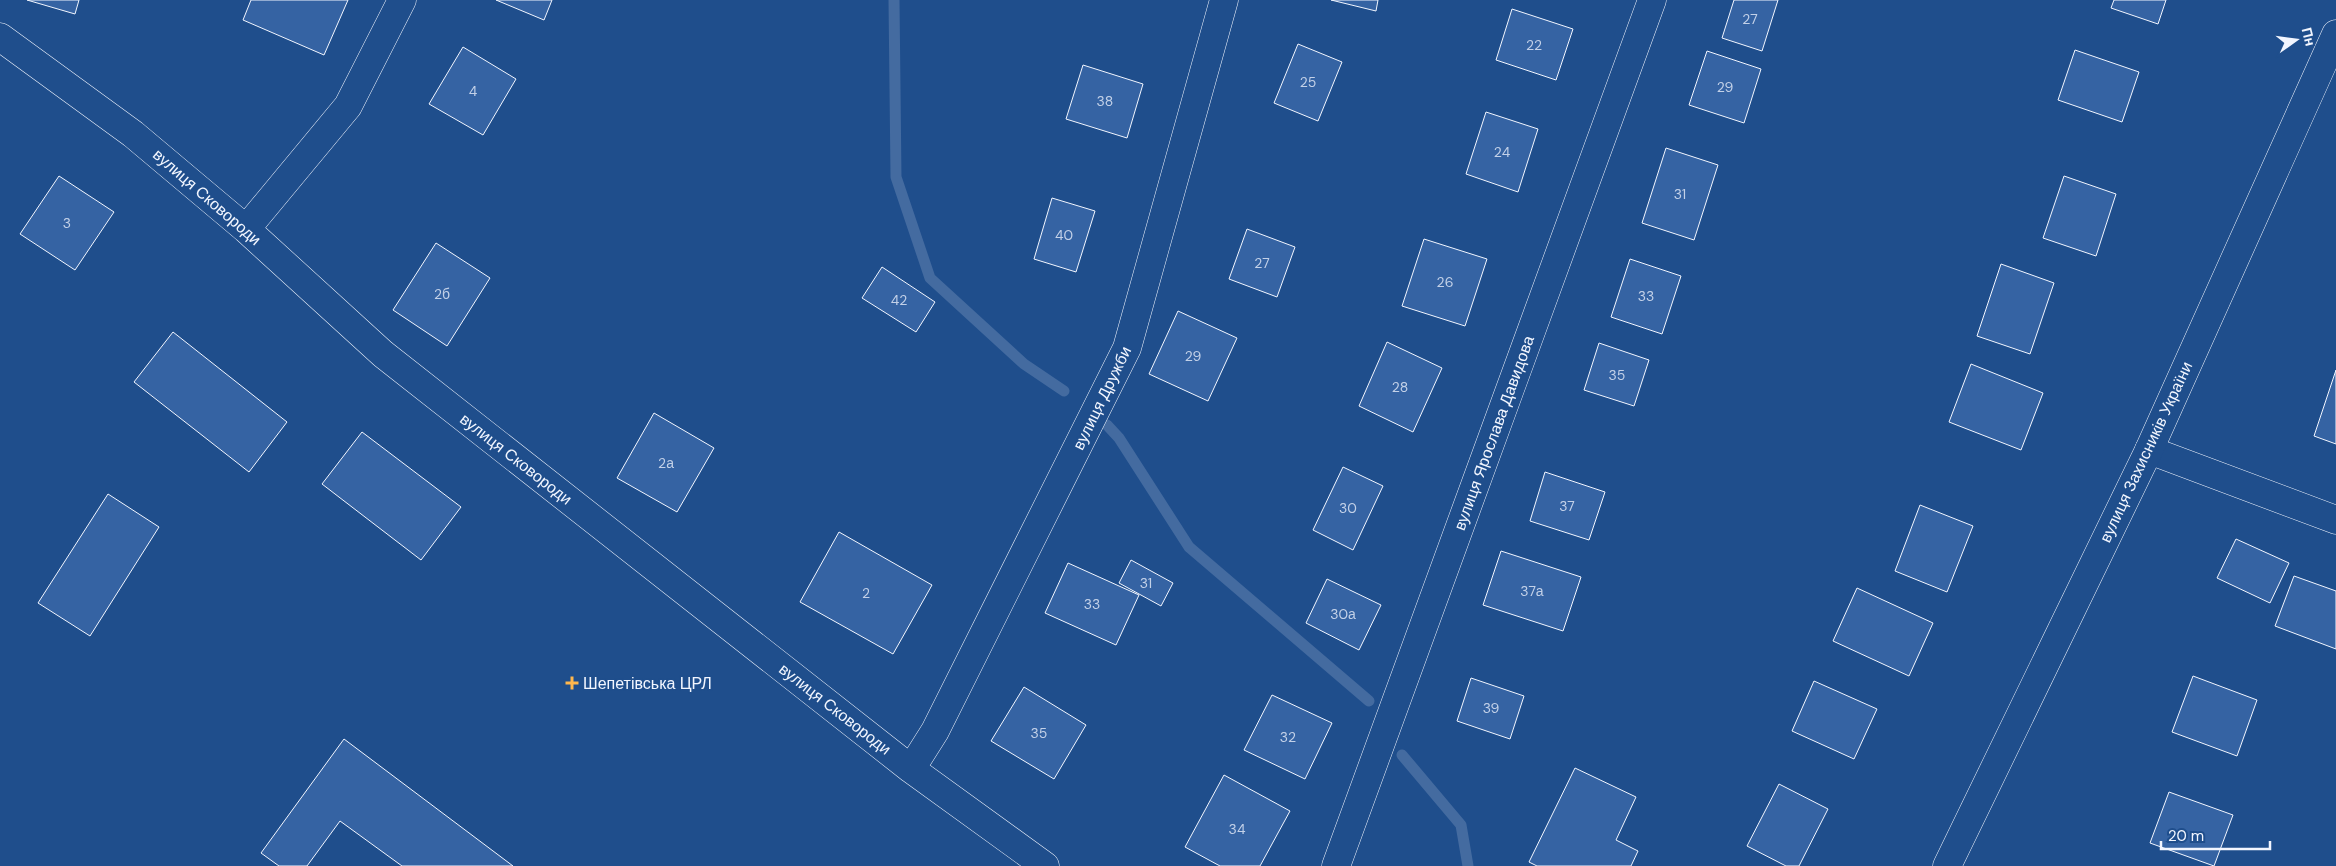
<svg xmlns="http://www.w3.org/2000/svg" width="2336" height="866" font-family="'DM Sans',sans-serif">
<rect width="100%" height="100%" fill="#1f4e8c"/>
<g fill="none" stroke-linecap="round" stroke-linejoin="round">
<path stroke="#446ba0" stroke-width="11" d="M894 0 896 177 930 278 1024 364 1064 391
M1107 425 1119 438 1189 547 1369 701
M1402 755 1461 825 1468 866"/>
</g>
<path fill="#3563a3" stroke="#f2f6ff" d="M27 0H79L75 14Z
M251 0H348L324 55 243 20Z
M496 0H552L544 20Z
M1331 0H1378L1376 11Z
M1734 0H1778L1762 51 1722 38Z
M2114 0H2166L2158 24 2111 8Z
M1512 9 1573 29 1556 80 1496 60Z
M1298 44 1342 62 1318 121 1274 103Z
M463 47 516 79 483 135 429 104Z
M2075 50 2139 72 2122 122 2058 100Z
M1707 51 1761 69 1744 123 1689 105Z
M1083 65 1143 84 1127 138 1066 119Z
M1486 112 1538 129 1518 192 1466 174Z
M1666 148 1718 165 1694 240 1642 223Z
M59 176 114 212 75 270 20 234Z
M2064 176 2116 194 2096 256 2043 238Z
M1052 198 1095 211 1076 272 1034 259Z
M1247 229 1295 247 1277 297 1229 279Z
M1424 239 1487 259 1465 326 1402 306Z
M436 243 490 278 447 346 393 310Z
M1630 259 1681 276 1662 334 1611 317Z
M2001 264 2054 283 2030 354 1977 336Z
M882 267 935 302 916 332 862 298Z
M1178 311 1237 338 1208 401 1149 374Z
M173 332 287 422 249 472 134 382Z
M1387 342 1442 368 1413 432 1359 406Z
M1599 343 1649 360 1634 406 1584 390Z
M1971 364 2043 393 2021 450 1949 422Z
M2336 370V444L2314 436Z
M654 413 714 448 677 512 617 478Z
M362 432 461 507 421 560 322 484Z
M1343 467 1383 486 1353 550 1313 530Z
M1545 472 1605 492 1589 540 1530 521Z
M108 494 159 527 90 636 38 603Z
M1920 505 1973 526 1947 592 1895 571Z
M839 532 932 585 893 654 800 602Z
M2236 539 2289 563 2270 603 2217 578Z
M1501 551 1581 577 1563 631 1483 605Z
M1131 560 1173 583 1161 606 1119 583Z
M1068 563 1139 595 1116 645 1045 613Z
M2294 576 2336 591V649L2275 626Z
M1327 579 1381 605 1359 650 1306 623Z
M1857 588 1933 623 1909 676 1833 641Z
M2193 676 2257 700 2237 756 2172 732Z
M1471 678 1524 696 1510 739 1457 721Z
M1814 681 1877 709 1854 759 1792 731Z
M1024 687 1086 725 1054 779 991 741Z
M1272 695 1332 723 1305 779 1244 750Z
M344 739 513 866H402L340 821 307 866H279L261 853Z
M1575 768 1636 797 1616 840 1638 851 1631 866H1537L1529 862Z
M1224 775 1290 811 1260 866H1220L1185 847Z
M1779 784 1828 809 1799 866H1786L1747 846Z
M2169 792 2233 815 2214 866 2150 843Z"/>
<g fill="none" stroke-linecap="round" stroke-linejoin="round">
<g stroke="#f2f6ff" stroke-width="29">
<path id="street" d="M0 37 133 134 246 229 383 354 911 769 1045 866
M246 229 348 106 402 0
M2149 450 2336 520
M911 769 935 731 1127 348 1224 0
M1336 866 1652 0"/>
</g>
<g stroke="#f2f6ff" stroke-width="29">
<path id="secondary" d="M1947 866 2149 450 2336 34"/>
</g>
<use href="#street" stroke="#1f4e8c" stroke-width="28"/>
<use href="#secondary" stroke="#1f4e8c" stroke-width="28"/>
</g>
<path fill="#ffb74d" stroke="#1f4e8c" stroke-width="2" d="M569.5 675.5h5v5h5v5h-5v5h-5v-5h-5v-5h5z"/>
<g text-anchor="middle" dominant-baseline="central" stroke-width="4" stroke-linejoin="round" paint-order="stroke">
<g font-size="14" fill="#c3d1e8">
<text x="1750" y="19">27</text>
<text x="1534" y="45">22</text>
<text x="1308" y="82">25</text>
<text x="1725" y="87">29</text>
<text x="473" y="91">4</text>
<text x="1105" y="101">38</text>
<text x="1502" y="152">24</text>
<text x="1680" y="194">31</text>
<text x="67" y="223">3</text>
<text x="1064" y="235">40</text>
<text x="1262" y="263">27</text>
<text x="1445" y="282">26</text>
<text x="442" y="294">2б</text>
<text x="1646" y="296">33</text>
<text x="899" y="300">42</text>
<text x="1193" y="356">29</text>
<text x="1617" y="375">35</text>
<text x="1400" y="387">28</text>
<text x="666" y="463">2а</text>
<text x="1567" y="506">37</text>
<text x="1348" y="508">30</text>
<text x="1146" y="583">31</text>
<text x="1532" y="591">37а</text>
<text x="866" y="593">2</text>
<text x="1092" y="604">33</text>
<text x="1343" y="614">30а</text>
<text x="1491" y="708">39</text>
<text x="1039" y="733">35</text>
<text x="1288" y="737">32</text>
<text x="1237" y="829">34</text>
</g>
<g font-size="16" fill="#f2f6ff" stroke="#1f4e8c">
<text transform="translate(207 197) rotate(41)">вулиця Сковороди</text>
<text transform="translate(1102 398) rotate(-64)">вулиця Дружби</text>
<text transform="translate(1494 433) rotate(-70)">вулиця Ярослава Давидова</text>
<text transform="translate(2146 452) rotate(-65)">вулиця Захисників України</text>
<text transform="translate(516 459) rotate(38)">вулиця Сковороди</text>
<text transform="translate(835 709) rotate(38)">вулиця Сковороди</text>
</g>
<g font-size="16" fill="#f2f6ff" stroke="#1f4e8c" text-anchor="start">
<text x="583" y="683">Шепетівська ЦРЛ</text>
</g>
</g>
<g transform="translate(2296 40) rotate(76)" stroke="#1f4e8c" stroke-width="4" paint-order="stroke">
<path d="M0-4L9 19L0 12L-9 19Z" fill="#f2f6ff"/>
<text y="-8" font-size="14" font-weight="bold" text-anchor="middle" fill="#f2f6ff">Пн</text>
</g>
<path d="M2161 841v8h109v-8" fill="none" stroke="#f2f6ff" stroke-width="2.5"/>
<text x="2168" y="841" font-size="15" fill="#f2f6ff" stroke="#1f4e8c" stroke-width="4" paint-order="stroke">20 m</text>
</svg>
